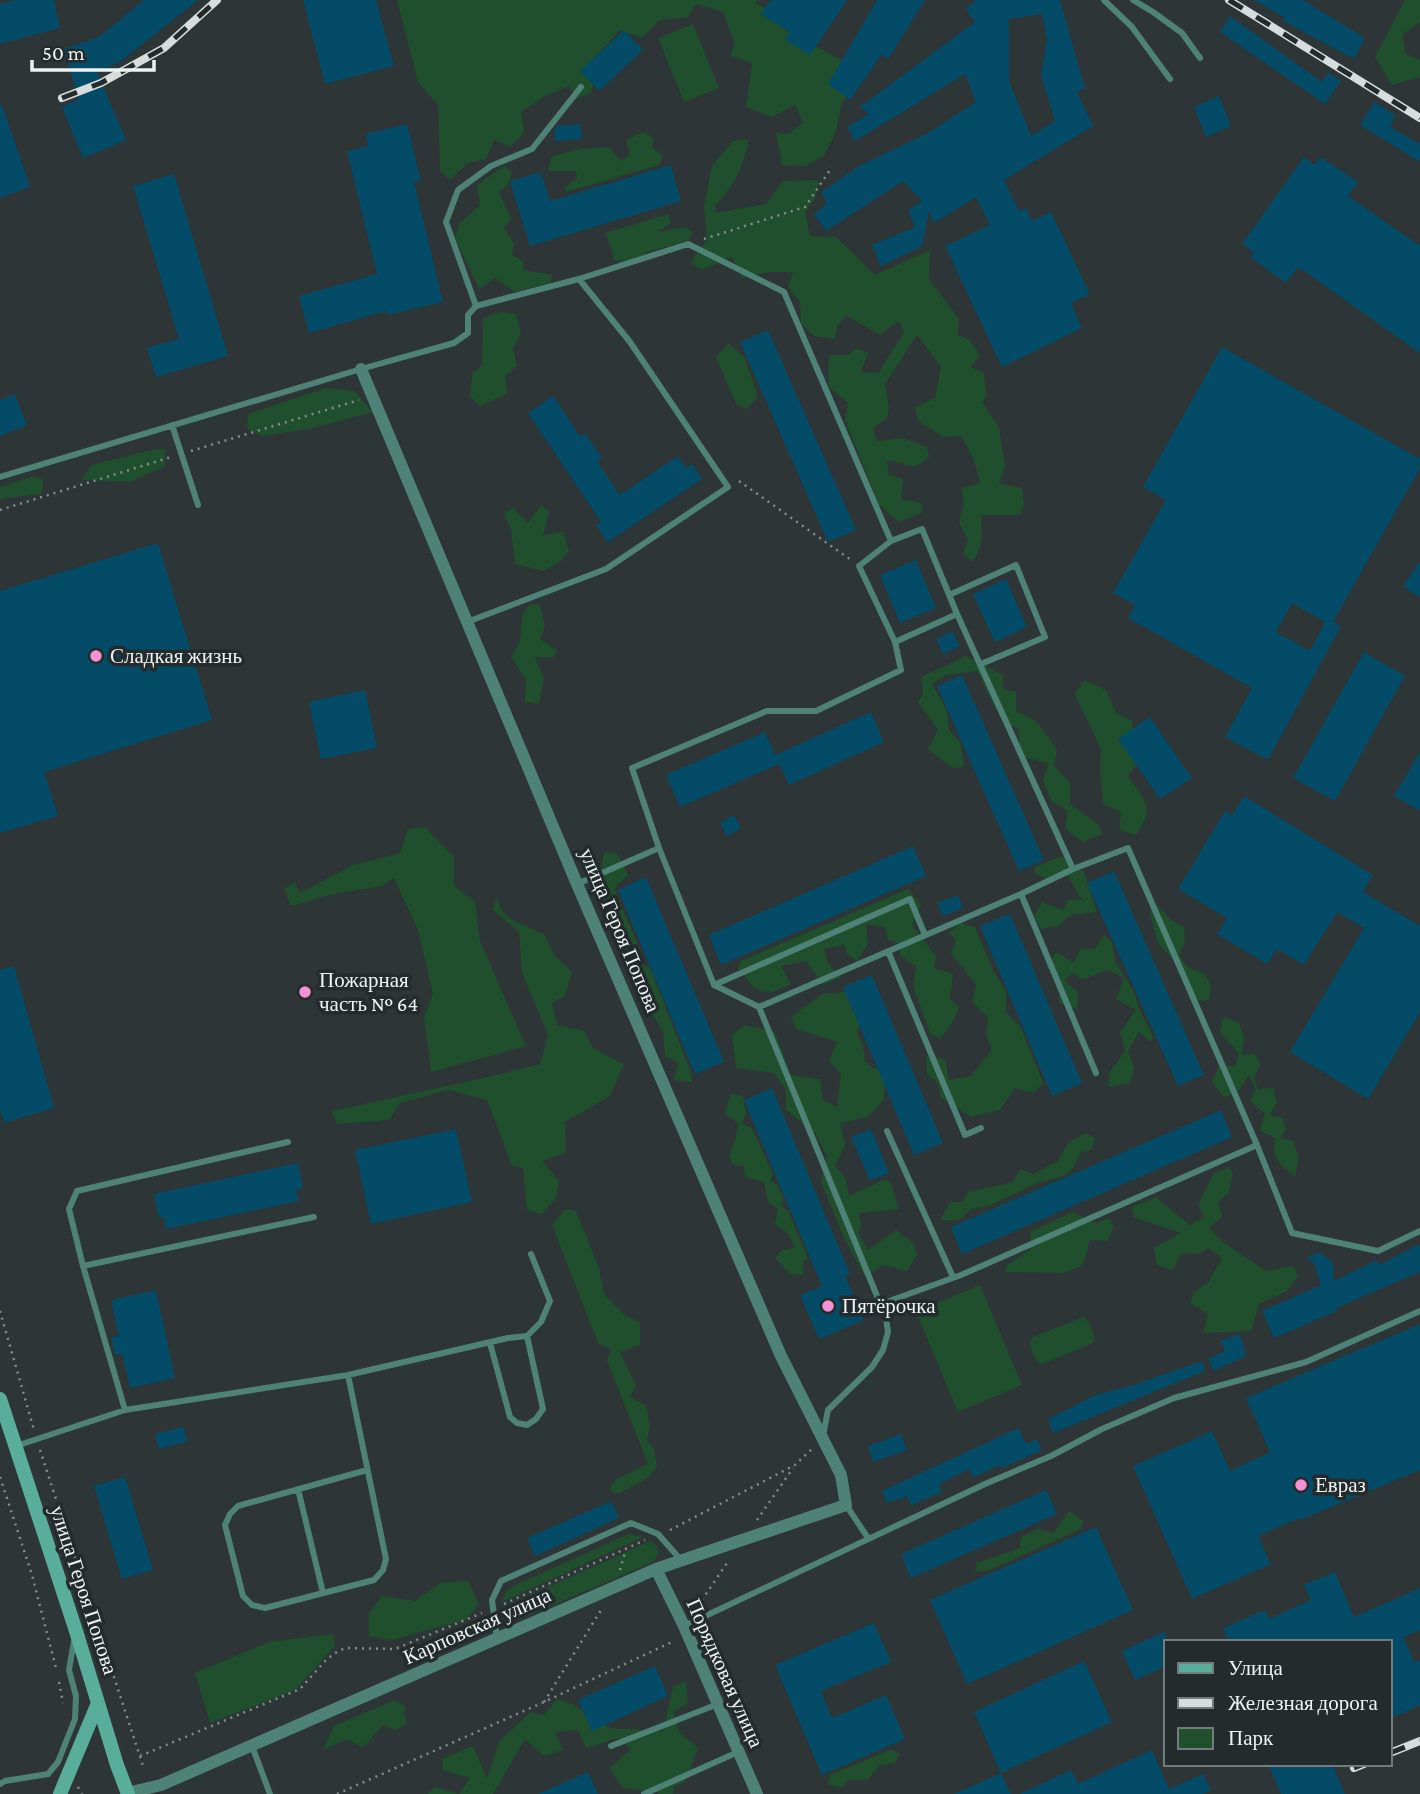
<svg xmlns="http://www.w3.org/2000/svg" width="1420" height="1794" font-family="'Crimson Pro',serif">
<rect width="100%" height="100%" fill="#2d3536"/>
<path fill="#1f4f2c" d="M397 0H757L756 3 779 16 782 28 851 65 855 86 842 102 836 131 824 156 805 166 782 165 776 133 788 134 803 123 795 105 772 117 746 107 752 63 731 56 734 42 723 12 696 4 688 17 660 20 642 38 620 30 593 59 596 77 591 92 577 99 569 86 545 96 521 112 524 133 510 147 494 140 486 159 468 163 450 180 440 171 438 105 418 82Z
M1405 0H1420V22L1402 35 1406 54 1420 60V77L1392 85 1375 57Z
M693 24 719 88 684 102 658 38Z
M643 132 654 138 652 147 663 156 659 165 566 192 565 187 577 178 576 171H548L551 157 579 149 609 147 621 161 630 155 626 140Z
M749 139C742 170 736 183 715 206L716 213 766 204 783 181 818 180 816 197 805 212 810 236 836 237 875 275 930 250 929 279 959 319 958 335 970 340 980 356 971 367 984 373 986 396 982 402 999 427 1005 467 999 483 1022 488 1024 505 1020 515H981C982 533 984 548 972 562L963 553 968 540 959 523 964 504 961 488 980 483 973 458 961 436 943 437 918 421 915 407 935 398 941 367 917 335 885 384 889 407 887 419 873 428 876 441 903 438 927 447 929 457 916 467 887 460 889 475 903 479 901 499 921 503 923 512 899 522 879 505 845 420 848 403 828 386 829 355H849L856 348 868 353 861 372 878 373 904 332 899 321 880 335 847 316 837 325 835 339 814 336 801 323 800 303 788 287 793 272H769L742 278 732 257 701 270 691 262 707 240 704 206 712 166 733 141Z
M504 166 512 172 508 185 499 192 511 219 504 228 514 243 512 255 524 262 523 270 553 275 550 283 515 292 495 278 479 289 455 238 459 224 480 205 477 185Z
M668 214 671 223 658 232 685 227 692 232 689 240 645 253 639 262 614 260 611 247 605 233Z
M500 312 516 314 521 334 513 348 517 366 505 376 507 394 480 406 470 397 472 374 482 365 483 318Z
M729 343 745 358 758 397 747 409 736 404 716 357Z
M326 388 354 391 373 412 309 429 263 436 247 429 248 414Z
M165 449V466L130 482 81 480 92 465 152 450Z
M34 476 43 480 42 494 4 498 0 500V487Z
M541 505 549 512 543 536 563 531 569 551 561 561 543 571 515 564 511 530 504 514 513 508 528 523Z
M530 604 540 605 545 627 540 639 557 650 554 658 535 657 544 678 539 704 525 702 526 680 511 657 520 641 522 615Z
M966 656 1003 675V689L1016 692V711L1036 721 1057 749 1054 766 1070 783V804L1099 825 1102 834 1083 842 1065 829 1068 811 1052 802 1043 780 1049 764 1019 755V729L1002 721 977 671 946 675 932 684 947 711 949 730 960 742 964 767 952 768 928 749 938 730 918 702 923 694 921 677Z
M1084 680 1106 690 1116 713 1132 721V747L1141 760 1128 776C1145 801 1156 807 1136 835L1119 830 1121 812 1103 804 1100 770 1101 749 1075 694Z
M425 827 454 857V885L475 902 480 941 526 1046 431 1072 424 1017 433 994 418 930 394 878 382 886 334 894 291 906 284 889 295 882 300 893 353 865 400 853 408 829Z
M604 852 617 853 628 875 614 888 642 954 640 963 650 968 691 1072 692 1082 674 1080 678 1063 665 1056 663 1032 633 982 635 964 615 940V923L597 890Z
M1061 856 1084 872 1097 912 1071 915 1058 926 1041 929 1034 916 1042 902 1063 910 1068 900H1082L1068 876C1055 880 1043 881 1034 871L1035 867Z
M908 889 921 905 912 925 936 956 934 968 953 974 950 999 959 1007 954 1020 940 1039 930 1033 913 987 916 966 900 956 898 943 888 940 885 927 866 924 868 944 857 961 846 953 845 945 824 949 828 963 841 977 823 985 806 961 781 966 791 984 770 993 755 989 738 968 741 961Z
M496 897 502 911 510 919 544 934 555 956 572 972 565 996 552 1003 557 1025 584 1031 593 1048 624 1065 610 1096 565 1122 566 1153 542 1161 559 1181 556 1198 542 1214 527 1210 523 1168 512 1166 487 1100 449 1090 400 1103 389 1120 337 1124 332 1111 488 1077 540 1064 548 1035 522 973 519 932 493 910Z
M1154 902 1171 920 1184 927 1185 942 1179 954 1187 967 1205 974 1211 985 1209 1000H1190L1182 969 1158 943 1150 913Z
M960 923 975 927 993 970 1006 991V1012L1021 1028 1043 1083 1034 1093 1015 1088 1000 1110 971 1117 941 1098 938 1083 927 1074 926 1056 945 1059 949 1080 971 1076 992 1049 986 1034 988 1018 972 1002 976 985 951 953 956 940 949 932Z
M1104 935 1112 942 1115 961 1133 990 1140 1010 1153 1037 1151 1042 1139 1032 1128 1051 1134 1068 1130 1083 1108 1087 1109 1073 1125 1051 1120 1032 1136 1010 1116 999 1124 978 1108 970 1082 980 1073 973 1064 980 1078 992 1077 1009 1059 1003 1060 978 1046 967 1056 952 1074 963 1081 949H1094Z
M858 991 862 1012 857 1033 863 1045 865 1062 885 1074 884 1099 868 1117 840 1123 845 1145 835 1166 845 1177 849 1196 885 1179 891 1183 899 1209 859 1213 861 1227 858 1233 868 1250 896 1230 913 1243 917 1255 907 1271 883 1265 865 1277 843 1236 821 1182 827 1156 815 1133 786 1110V1090L774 1073 736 1068 732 1034 745 1025 775 1032 791 1075 820 1079 823 1100 837 1107 841 1074 829 1061 837 1042 796 1029 791 1017 822 994Z
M1223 1017 1239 1023 1244 1037 1242 1055 1254 1053 1261 1064 1254 1077 1258 1089 1273 1088 1277 1102 1270 1115 1283 1118 1286 1130 1280 1138 1293 1141 1299 1158 1295 1177C1279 1163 1272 1161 1275 1138L1261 1131V1124L1265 1114 1250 1101 1256 1089 1249 1075 1237 1093 1224 1097 1212 1082 1219 1065 1235 1067 1239 1054 1220 1032Z
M731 1094 743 1096 746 1114 742 1123 752 1128 773 1174 770 1181 778 1185 784 1200 781 1206 788 1211 808 1258 803 1262V1275L790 1274 775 1258 782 1250 795 1248 788 1234 775 1224 778 1209 768 1202 764 1182 745 1177 744 1166 733 1165 729 1156 736 1137 738 1123 725 1114Z
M1086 1133 1095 1138 1091 1150 1081 1152 1072 1170 1062 1177 1037 1183 991 1205 971 1209 958 1221 940 1220 950 1202H962L968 1192 1013 1182 1020 1169 1033 1174 1057 1162 1069 1142Z
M1229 1167 1233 1173 1229 1192 1218 1202 1222 1217 1209 1228 1224 1243 1266 1271 1293 1266 1298 1276 1287 1291 1259 1304 1251 1331 1203 1333 1208 1314 1190 1303 1194 1292 1208 1283 1222 1258 1209 1248 1201 1253 1180 1254 1173 1271 1156 1264 1154 1248 1181 1233 1133 1217 1132 1207 1156 1197 1190 1225 1204 1217 1198 1205 1214 1173Z
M565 1209 576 1211 599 1268 604 1294 624 1314 640 1323V1345L620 1352 636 1386 630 1397 646 1406 650 1426 647 1440 654 1449 657 1467 648 1478 618 1494 609 1489 618 1478 648 1464 607 1361 611 1350 598 1343 552 1225Z
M1073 1212 1096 1223 1109 1218 1114 1227 1108 1241 1090 1240 1083 1265 1064 1273 1006 1272V1266L1031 1249 1030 1232Z
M980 1285 1022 1385 958 1412 916 1312Z
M1084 1317C1090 1322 1094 1333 1095 1341L1091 1344 1044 1363 1040 1364C1034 1357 1026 1344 1033 1337Z
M1069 1511 1083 1521 1081 1529 990 1570 975 1572 977 1563 1020 1548 1021 1537 1037 1529 1053 1533Z
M629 1534 643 1537 502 1602 505 1593 511 1587Z
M650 1541C660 1546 661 1554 653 1562L525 1617 516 1620 505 1616 502 1608Z
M468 1581 479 1604 465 1620 392 1640 369 1636V1613L382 1596 415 1601 440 1583Z
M333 1634 335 1646 295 1690 210 1723 195 1673 269 1642Z
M686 1681 688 1703 673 1712 680 1733 698 1748 685 1782 674 1786 673 1794H658V1792L623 1788 609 1768 631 1749 618 1738 586 1748 578 1730 555 1732 563 1750 544 1756 525 1739 493 1794H427L436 1787 459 1794 470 1778 443 1770 442 1759 473 1746 487 1778 499 1742 530 1712 544 1715 557 1699 574 1705 610 1728 663 1731 673 1687Z
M395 1700 406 1707 404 1713 407 1724 395 1730 383 1725 363 1748 347 1739 323 1750 334 1726Z
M892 1749 900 1754 895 1763 880 1765 868 1780H848L841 1788 828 1784 830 1775Z"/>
<path fill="#044b67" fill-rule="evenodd" d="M15 0H54L60 28 0 44V4Z
M144 0H198L120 62 97 72 126 140 83 158 62 107 79 99 63 49 99 37Z
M303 0H376L394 66 325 84Z
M771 0H847L810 55 785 40 790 32 760 14Z
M877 0H925L888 59 882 54 850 100 828 84Z
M976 0H1060L1085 88 1077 92 1093 126 1004 180 1019 211 1026 208 1032 221 1051 212 1090 294 1071 303 1082 328 1002 367 945 246 990 225 976 197 934 223 929 211 922 246 881 266 872 245 915 227 908 210 922 201 903 181 826 231 814 214 827 204 821 192 861 165 930 132 976 102 965 74 855 141 847 127 869 114 860 107 975 22 966 9ZM1042 14 1047 39 1041 75 1055 121 1031 136 1009 81V19Z
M1254 0H1303L1365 38 1354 59 1283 21 1285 18Z
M1230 16 1322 82 1328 72 1341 81 1325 104 1220 32Z
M624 30 643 50 599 91 580 71Z
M1219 96 1231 126 1206 137 1194 107Z
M1374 102 1395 115 1390 127 1420 144V162L1360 125Z
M0 105H2L30 187 0 198Z
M407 124 421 181 414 182 443 302 387 315 386 311 309 333 299 296 377 274 347 151 368 146 366 134Z
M580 124 582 139 555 141 554 130 557 126Z
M1304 157 1315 165 1321 157 1358 182 1348 196 1420 246V353L1298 267 1286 283 1250 257 1254 252 1242 244Z
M671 165 681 201 530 246 510 181 541 172 550 201Z
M174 174 228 356 156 377 147 348 179 339 133 186Z
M768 330 856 530 828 542 740 342Z
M1222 347 1420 459V468L1333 622 1341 626 1268 760 1225 737 1252 688 1128 618 1135 605 1113 593 1166 500 1143 487ZM1292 603 1325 622 1310 651 1276 632Z
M15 394 27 425 0 436V400Z
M553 396 580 436 585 433 602 458 597 461 620 495 678 456 686 468 692 464 702 479 608 542 596 525 601 522 528 413Z
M158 543 212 720 44 772 58 816 0 833V591Z
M916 560 936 608 900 623 880 575Z
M1420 561V598L1403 586Z
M1006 579 1027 627 995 642 973 594Z
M952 631 960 646 943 654 936 639Z
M1364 652 1405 676 1335 801 1293 778Z
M962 675 1044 860 1019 871 937 686Z
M365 690 377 748 321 759 309 702Z
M871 712 884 742 789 785 779 764 680 807 666 775 765 732 775 755Z
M1150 717 1192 778 1160 799 1118 739Z
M1420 752V811L1394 796Z
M1244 796 1373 875 1363 892 1420 926V1012L1368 1099 1290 1052 1364 928 1337 912 1304 965 1277 949 1267 964 1217 934 1227 918 1178 889 1225 811 1232 815Z
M734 815 741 828 727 836 720 823Z
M913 846 926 876 721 965 709 935Z
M1114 871 1204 1075 1178 1086 1087 883Z
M646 877 724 1062 695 1074 618 890Z
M958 895 963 908 943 916 937 903Z
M1010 914 1082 1083 1052 1096 980 926Z
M14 966 54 1108 4 1123 0 1109V970Z
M872 975 943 1143 914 1155 843 987Z
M772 1088 850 1274 845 1276 864 1320 819 1339 800 1295 822 1286 744 1100Z
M1221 1110 1232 1137 962 1254 951 1227Z
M456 1129 472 1202 371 1224 355 1150Z
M871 1129 889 1173 870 1181 851 1137Z
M298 1163 303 1188 296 1189 299 1201 166 1229 164 1217 159 1218 154 1194Z
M1420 1244V1272L1336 1308 1337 1311 1274 1338 1262 1311 1321 1285 1315 1265 1307 1257 1320 1252 1333 1263 1334 1281 1377 1260 1379 1265Z
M156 1290 175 1378 130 1388 122 1353 115 1355 111 1337 119 1336 111 1300Z
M1420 1324V1470L1300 1520 1299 1518 1258 1536 1271 1564 1192 1599 1133 1466 1212 1431 1230 1471 1270 1452 1246 1398Z
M1240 1334 1246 1356 1214 1371 1208 1359 1225 1351 1220 1341Z
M1202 1361 1205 1371 1053 1433 1048 1419 1095 1395 1130 1386Z
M184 1427 187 1442 159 1449 155 1434Z
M1018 1428 1026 1444 1037 1439 1042 1450 1002 1468 1000 1465 973 1478 969 1469 939 1484 942 1492 911 1505 907 1496 887 1503 882 1491Z
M901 1434 907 1450 873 1462 868 1446Z
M125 1477 153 1570 122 1579 94 1486Z
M1046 1490 1057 1514 911 1578 901 1554Z
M611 1501 619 1518 535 1556 527 1538Z
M1096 1527 1133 1610 967 1684 930 1600Z
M1335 1572 1354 1617 1420 1588V1630L1403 1637 1415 1663 1420 1661V1705L1390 1719V1642H1228L1223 1628 1265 1610 1269 1619 1311 1600 1304 1585Z
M874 1623 891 1662 821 1691 832 1718 886 1695 905 1739 822 1775 775 1665Z
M1166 1631V1666L1135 1680 1122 1651Z
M1084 1661 1112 1722 1001 1773 974 1712Z
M655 1666 668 1696 592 1731 578 1700Z
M1152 1750 1169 1789 1203 1774 1211 1790 1203 1794H1020L1071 1770 1078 1784Z
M1268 1764H1332L1345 1794H1281Z
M588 1772 598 1794H538Z
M1001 1773 1011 1794H954Z"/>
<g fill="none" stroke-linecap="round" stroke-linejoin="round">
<path stroke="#868d8e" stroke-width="2.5" stroke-dasharray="2 5" stroke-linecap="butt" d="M704 239 805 207 832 167
M191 451 359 400
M739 481 851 560
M0 510 171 457
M0 1311 34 1430
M40 1450 144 1769
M0 1477 32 1575 56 1668
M757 1520 793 1468
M670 1530 795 1465 813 1448
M620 1570 626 1549
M504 1604 645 1540
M698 1606 729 1560
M59 1682 63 1703
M544 1702 601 1610
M140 1756 300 1689 326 1660 335 1653 345 1648 395 1649 482 1613
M78 1787 82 1794
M337 1794 544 1702 674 1641"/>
<path stroke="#4f8276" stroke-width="6" d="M1104 0 1132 27 1170 79
M1133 0 1153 12 1182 33 1200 58
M476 306 579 279 688 244 784 292 891 541
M172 425 198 505
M0 477 361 369 454 343 468 333V315L476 306 446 222 458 190 491 166 532 149 581 87
M949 595 1016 565 1045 637 981 664
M467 622 606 569 728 487 630 342 579 279
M895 642 957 614
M659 848 632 768 767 711H816L901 670 895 642 859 566 891 541 922 529 957 614 1073 869
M577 884 659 848 714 985 759 1007 886 1318 888 1332 883 1350 872 1367 828 1410 823 1436
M1021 894 1096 1073
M888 951 965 1135 981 1128
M714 985 910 899 925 935
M759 1007 1021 894 1073 869 1128 848 1257 1145 961 1275 881 1304
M887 1131 953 1277
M1257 1145 1292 1233 1378 1251 1420 1231
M83 1266 314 1217
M490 1343 510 1417 517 1423 527 1425 536 1419 543 1409 527 1336
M348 1375 386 1559 383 1570 374 1580 265 1608 252 1605 243 1596 225 1525 230 1514 238 1506 367 1470
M125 1410 83 1266 69 1209 77 1191 288 1142
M16 1446 125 1410 348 1375 508 1338 527 1336 541 1322 550 1301 531 1254
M298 1489 323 1593
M846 1505 868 1538
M684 1626 985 1484 1051 1456 1102 1429 1174 1398 1306 1362 1420 1311
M497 1639 492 1600 501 1581 631 1523 658 1534 681 1560
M252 1746 270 1794
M611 1746 718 1704
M0 1784 5 1781 48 1774 58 1762 75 1719 76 1696 69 1670 74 1641
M644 1794 738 1752"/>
<path stroke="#4f8276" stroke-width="12" d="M656 1569 684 1626 757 1794
M127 1793 161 1785 656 1569 846 1505 841 1475 781 1356 577 884 361 369"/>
<path stroke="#59ad9b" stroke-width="14" d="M0 1399 76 1631 117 1765 128 1794
M60 1794 98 1703"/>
<g stroke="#d7dcdd" stroke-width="8">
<path id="rail" d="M1229 0 1420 118
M62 98 101 83 164 48 217 0
M1390 1753 1420 1741
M1354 1768 1364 1764"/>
</g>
<use href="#rail" stroke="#232b2c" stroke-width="5" stroke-dasharray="16" stroke-linecap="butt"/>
</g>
<g fill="#f591d2" stroke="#232b2c" stroke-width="2.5">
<circle cx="96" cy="656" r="7"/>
<circle cx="305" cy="992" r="7"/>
<circle cx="828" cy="1306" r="7"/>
<circle cx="1301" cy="1485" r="7"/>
</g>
<g text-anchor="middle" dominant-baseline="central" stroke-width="7" stroke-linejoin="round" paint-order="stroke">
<g font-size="21" fill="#edf2f3" stroke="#232b2c" text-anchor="start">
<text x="110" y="656">Сладкая жизнь</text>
<text x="319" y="980">Пожарная<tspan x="319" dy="24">часть № 64</tspan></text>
<text x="842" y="1306">Пятёрочка</text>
<text x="1315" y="1485">Евраз</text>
</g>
<g font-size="21" fill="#edf2f3" stroke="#232b2c">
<text transform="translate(620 930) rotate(67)">улица Героя Попова</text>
<text transform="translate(84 1590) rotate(72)">улица Героя Попова</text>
<text transform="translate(477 1626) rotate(-24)">Карповская улица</text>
<text transform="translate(725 1673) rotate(66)">Порядковая улица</text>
</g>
</g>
<rect x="1164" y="1640" width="228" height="126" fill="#232b2c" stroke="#747b7c" stroke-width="2"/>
<rect x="1178" y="1663" width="35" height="10" fill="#59ad9b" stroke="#747b7c" stroke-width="2"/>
<text x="1228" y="1675" font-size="21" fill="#edf2f3">Улица</text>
<rect x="1178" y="1698" width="35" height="10" fill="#d7dcdd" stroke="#747b7c" stroke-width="2"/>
<text x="1228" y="1710" font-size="21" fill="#edf2f3">Железная дорога</text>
<rect x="1178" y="1728" width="35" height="21" fill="#1f4f2c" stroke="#747b7c" stroke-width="2"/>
<text x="1228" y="1745" font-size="21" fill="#edf2f3">Парк</text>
<path d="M32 60v10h122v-10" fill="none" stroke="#edf2f3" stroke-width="3.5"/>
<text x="42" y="60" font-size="21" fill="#edf2f3" stroke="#232b2c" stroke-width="5" paint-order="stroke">50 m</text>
</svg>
